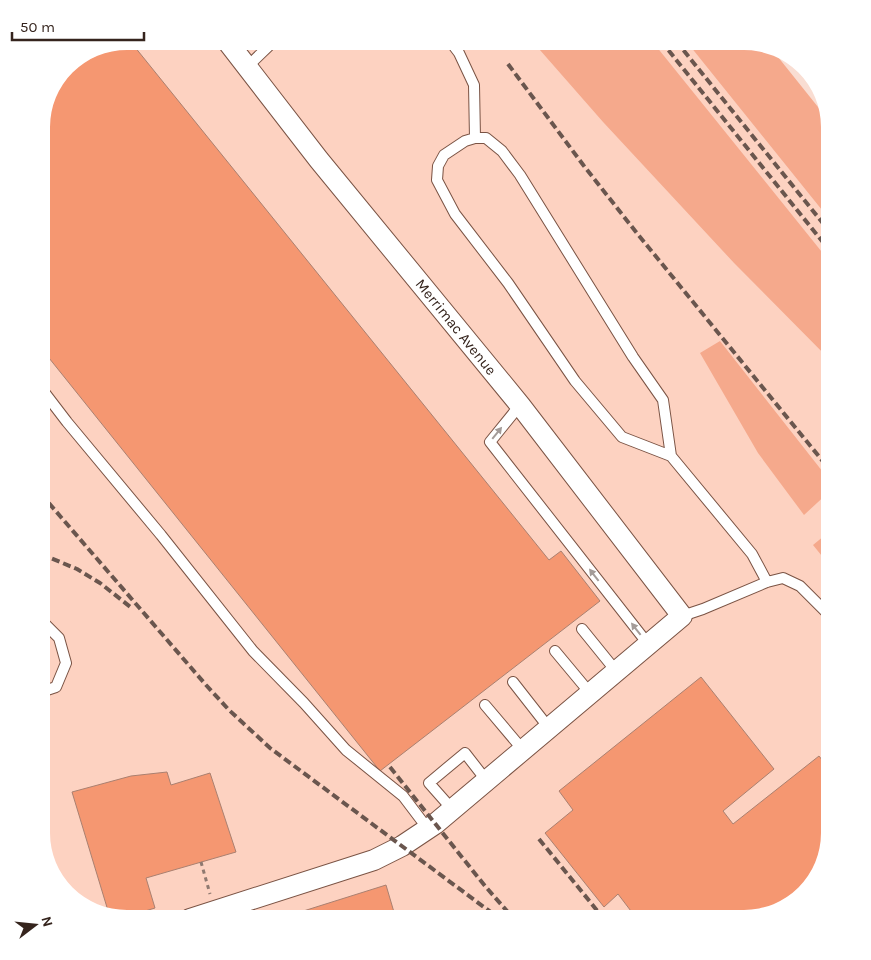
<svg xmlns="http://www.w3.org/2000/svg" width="871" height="960" font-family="Karla,sans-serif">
<rect width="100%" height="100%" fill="#f9ddd2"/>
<path fill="#fdd2c1" d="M127 41H532L603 122 734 263 830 360V833L821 871 796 901 744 919H127L89 910 59 885 41 833V121L50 89 70 63Z
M652 41H686L830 220V262Z"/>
<path fill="#f5a98c" d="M532 41H652L830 262V360L734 263 603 122Z
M686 41H749L770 47 826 117 830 127V220Z
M720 341 830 481V491L804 515 758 453 700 353Z
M830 531V566L813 545Z"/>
<path fill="#f59771" stroke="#aa8070" d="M127 41H130L549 560 561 551 600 601 380 771 41 348V121L50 89 70 63Z
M701 677 774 769 723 811 733 824 819 756 830 770V833L821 871 796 901 744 919H637L618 894 604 907 545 833 573 810 559 791Z
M167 772 171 785 210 773 236 852 146 878 155 908 122 918 109 914 72 792 131 776Z
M386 885 396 919H278Z"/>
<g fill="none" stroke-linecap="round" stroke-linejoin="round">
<g stroke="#7a5344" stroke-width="12">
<path id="lane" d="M450 41 459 53 474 85 475 138
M247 67 274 41
M41 388 67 422 161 535 253 651 304 703 346 750 403 796 428 829
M520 405 490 442 648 644
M671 456 622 437 575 381 508 283 455 214 437 180 438 166 444 155 465 141 475 138H486L502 151 520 175 633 357 663 400 671 456 752 554 767 582
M682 616 703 609 767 582 783 578 800 586 830 616
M582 629 616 671
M555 651 590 693
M513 682 549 728
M41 692 56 687 66 663 59 638 41 620
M485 705 523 750
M452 809 429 783 465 753 486 780"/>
</g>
<g stroke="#7a5344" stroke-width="22">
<path id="street" d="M190 919 374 860 402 846 435 824 682 616 520 405 319 160 227 41"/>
</g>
<path stroke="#8f7970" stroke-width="3" stroke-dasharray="4 4" stroke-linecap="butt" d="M201 862 210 894"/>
<use href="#lane" stroke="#fff" stroke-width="10"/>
<use href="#street" stroke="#fff" stroke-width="20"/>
<path stroke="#6a564e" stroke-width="4" stroke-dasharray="8 4" stroke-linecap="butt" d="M661 41 830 251
M676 41 830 232
M508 64 584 166 636 232 830 470
M41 494 206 685 229 710 270 748 500 919
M41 554 77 569 100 583 133 609
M390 767 485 886 514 919
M539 839 604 919"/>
</g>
<defs><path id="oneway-solid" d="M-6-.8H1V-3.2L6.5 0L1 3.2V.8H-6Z" transform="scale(1.25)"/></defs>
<g fill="#a49c99">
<use href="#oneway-solid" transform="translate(497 433) rotate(-51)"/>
<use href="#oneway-solid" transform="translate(594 575) rotate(-128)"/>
<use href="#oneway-solid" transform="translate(636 629) rotate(-128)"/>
</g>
<g text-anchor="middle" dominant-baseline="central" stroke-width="4" stroke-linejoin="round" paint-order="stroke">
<g font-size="15" fill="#35241d" stroke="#fff">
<text transform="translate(456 327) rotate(51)">Merrimac Avenue</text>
</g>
</g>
<path d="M0 0H871V960H0ZM127 50H744A77 77 0 0 1 821 127V833A77 77 0 0 1 744 910H127A77 77 0 0 1 50 833V127A77 77 0 0 1 127 50Z" fill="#fff" fill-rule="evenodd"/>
<g transform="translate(35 925) rotate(74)" stroke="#ffffff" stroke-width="4" paint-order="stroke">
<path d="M0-4L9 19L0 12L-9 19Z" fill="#35241d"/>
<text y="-8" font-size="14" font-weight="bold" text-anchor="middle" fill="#35241d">N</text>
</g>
<path d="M12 32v8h132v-8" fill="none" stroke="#35241d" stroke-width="2.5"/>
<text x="20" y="32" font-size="15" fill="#35241d" stroke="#ffffff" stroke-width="4" paint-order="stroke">50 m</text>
</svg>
